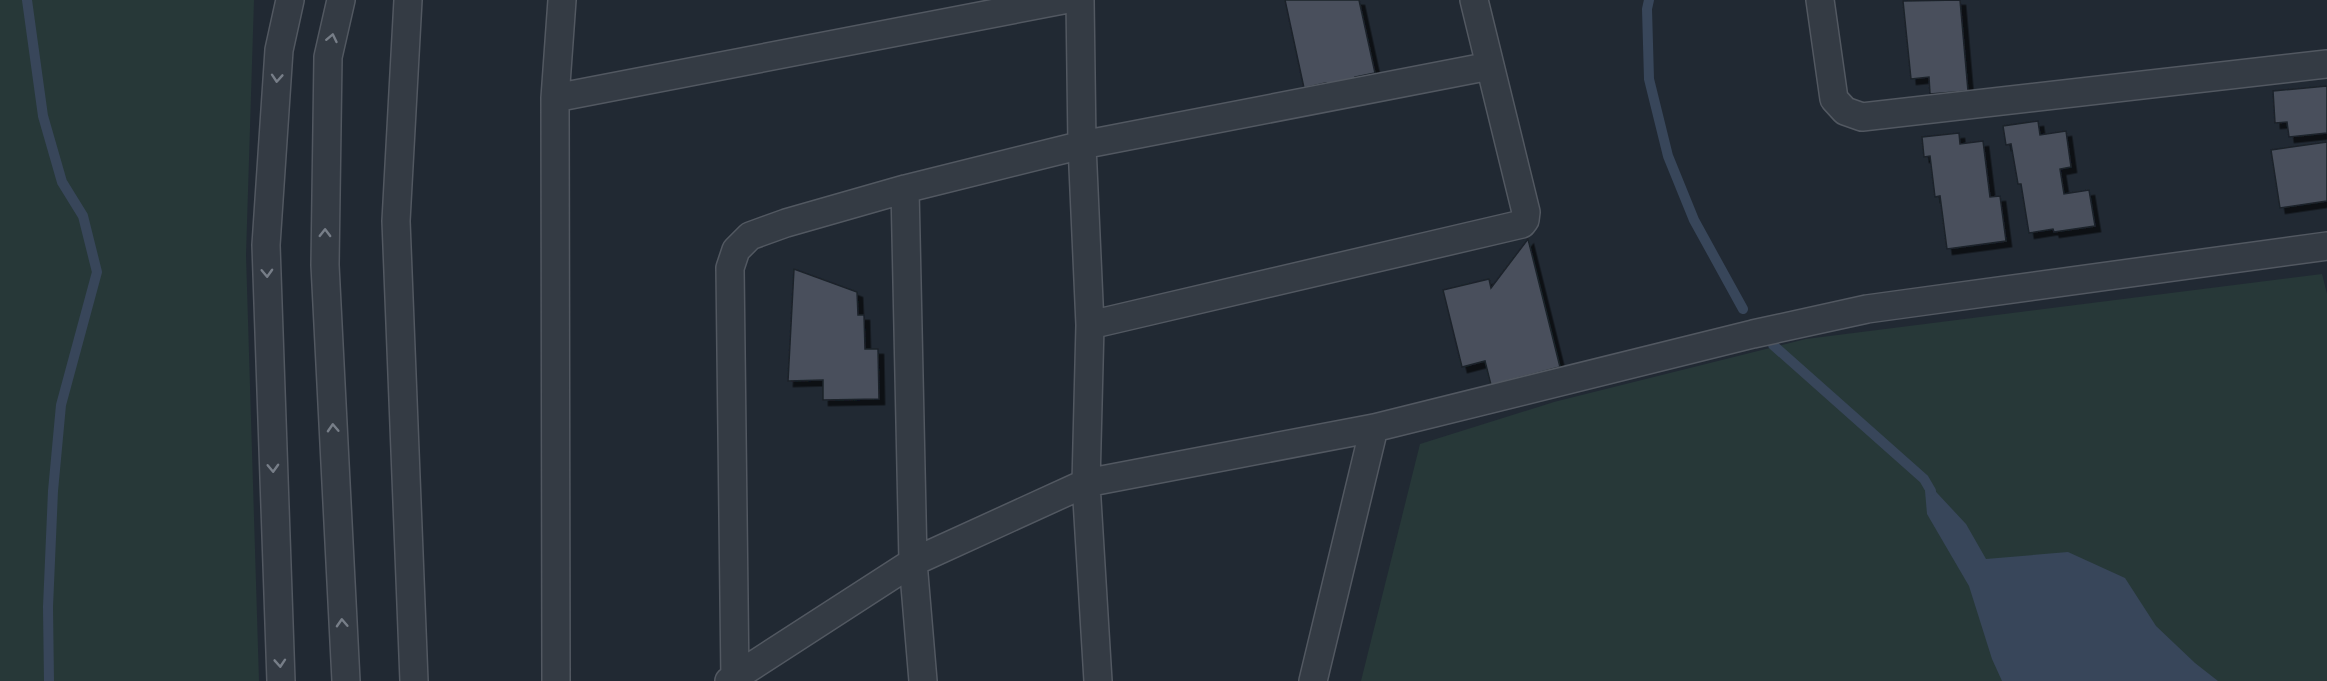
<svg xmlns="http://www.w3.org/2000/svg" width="2327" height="681" font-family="'Source Sans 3',sans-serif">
<defs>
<filter id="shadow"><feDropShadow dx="5.5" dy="5.5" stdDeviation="0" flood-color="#0009"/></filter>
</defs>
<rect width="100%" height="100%" fill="#212933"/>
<path fill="#273838" d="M0 0H254L246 255 259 681H0Z
M2322 274 2327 294V681H1361L1420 444 1554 402 1806 339Z"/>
<path fill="#38465a" d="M1924 479 1966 524 1986 559 2068 552 2125 578 2156 626 2195 663 2218 681H2002L1992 659 1969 586 1927 514Z"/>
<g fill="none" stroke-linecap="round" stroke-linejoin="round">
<path stroke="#38465a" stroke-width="10" d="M27 0 43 116 62 182 83 216 97 272 61 405 53 491 48 607 49 681
M1649 0 1647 9 1649 79 1668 156 1694 220 1743 309
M1773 345 1924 479 1931 491"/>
</g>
<path fill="#48505c" stroke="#1c222a" stroke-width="1.5" filter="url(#shadow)" d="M1285 0H1359L1375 73 1355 77 1357 87 1329 93 1326 83 1304 88Z
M1960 0 1968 91 1930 94 1929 77 1911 79 1903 1Z
M2327 86V133L2289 137 2287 122 2275 123 2273 91Z
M2038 121 2040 135 2066 131 2071 167 2060 169 2064 194 2089 190 2095 226 2054 232 2053 229 2029 233 2021 184H2018L2011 144 2006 145 2003 126Z
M1959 133 1960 144 1983 141 1990 197 2000 196 2006 241 1947 249 1940 196 1935 197 1930 156 1924 157 1922 137Z
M2327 142V201L2280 208 2271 150Z
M1528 239 1560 367 1491 385 1485 361 1462 367 1443 290 1489 279 1491 288Z
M794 269 857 292 858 315H864L865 349H878L879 399 823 400V380L788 381Z"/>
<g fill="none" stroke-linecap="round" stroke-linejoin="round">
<g stroke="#525861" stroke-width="30">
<path id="street" d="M341 0 328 57 325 265 346 681
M408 0 396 221 414 681
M1080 0 1082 145 1090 325 1086 483 1098 681
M1820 0 1834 99 1845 111 1862 117 2327 64
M555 98 1063 0
M905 189 913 562 923 681
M1090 325 1522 224 1525 220 1526 212 1474 0
M281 681 266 245 279 50 290 0
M556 681 555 98 562 0
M729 681 913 562 1086 483 1374 428 1753 334 1867 309 2327 246
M735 681 730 268 736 250 750 236 786 223 905 189 1082 145 1490 66
M1313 681 1374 428"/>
</g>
<use href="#street" stroke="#343b44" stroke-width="27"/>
</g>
<defs><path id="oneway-chevron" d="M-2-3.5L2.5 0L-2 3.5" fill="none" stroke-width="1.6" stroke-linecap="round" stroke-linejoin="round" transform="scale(1.5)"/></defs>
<g stroke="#777e88">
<use href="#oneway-chevron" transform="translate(332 38) rotate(-78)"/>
<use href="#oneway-chevron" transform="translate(277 78) rotate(94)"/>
<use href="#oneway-chevron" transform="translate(325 233) rotate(-89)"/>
<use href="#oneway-chevron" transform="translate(267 273) rotate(88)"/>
<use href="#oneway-chevron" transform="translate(333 428) rotate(-93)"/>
<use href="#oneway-chevron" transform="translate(273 468) rotate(88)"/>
<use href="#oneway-chevron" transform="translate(342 623) rotate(-93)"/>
<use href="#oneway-chevron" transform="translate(280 663) rotate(86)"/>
</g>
</svg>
